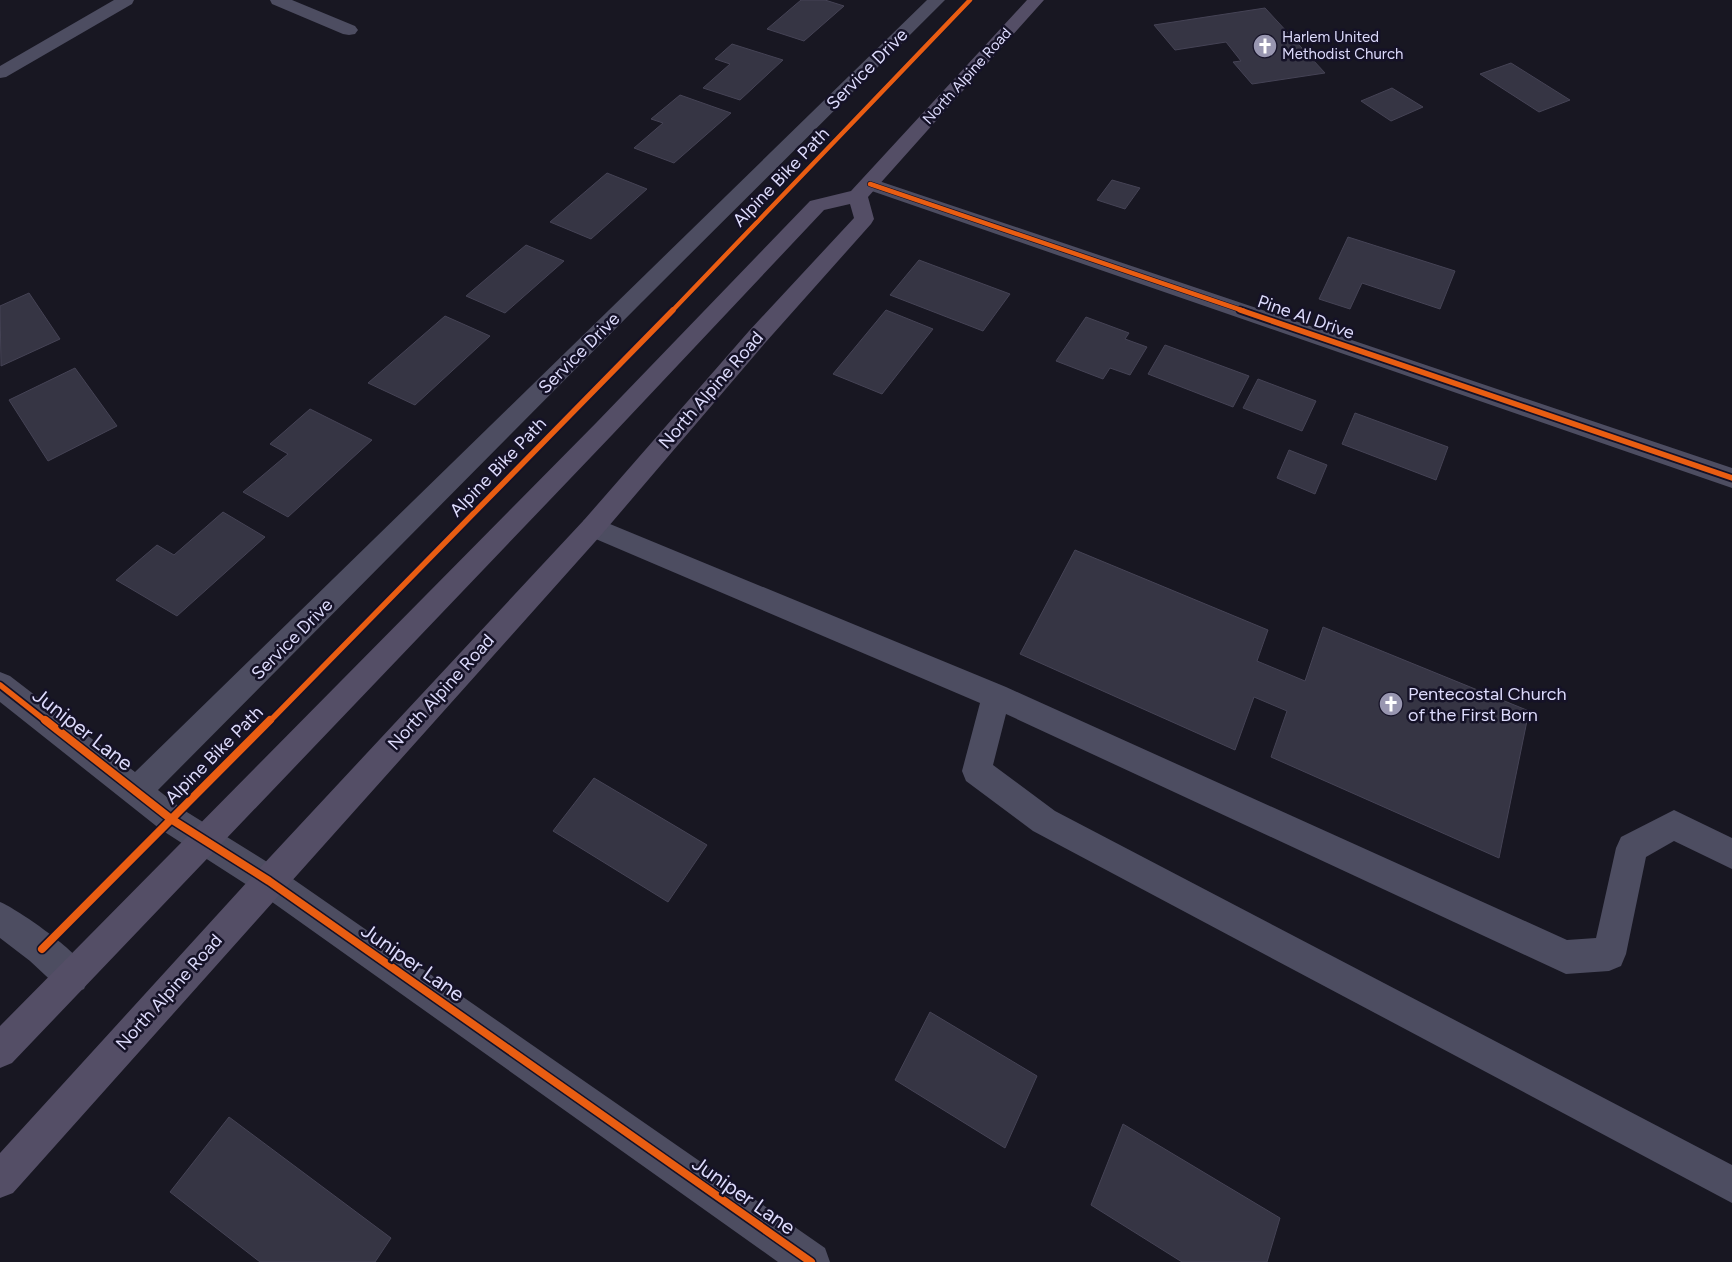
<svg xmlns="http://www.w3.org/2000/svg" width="1732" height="1262" font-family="Figtree,sans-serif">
<rect width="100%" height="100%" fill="#181722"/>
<path fill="#363544" stroke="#454355" d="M801 0H825L844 6 804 41 767 29Z
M1265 8 1325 73 1252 84 1233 62 1241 61 1226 42 1175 50 1154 25Z
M732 44 783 60 740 100 703 88 730 64 715 59Z
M1511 63 1570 100 1539 112 1480 74Z
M1392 88 1423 107 1391 121 1361 101Z
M680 95 731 113 674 163 634 148 663 123 651 119Z
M607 173 647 189 591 239 550 222Z
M1112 180 1140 188 1125 209 1097 200Z
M1348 237 1455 271 1440 309 1362 283 1350 309 1319 299Z
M526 245 564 261 505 313 466 296Z
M919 260 1010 294 983 331 890 295Z
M29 293 60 339 1 366 0 306Z
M886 310 933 329 882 394 833 374Z
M445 316 490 336 415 405 368 383Z
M1086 317 1129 333 1125 339 1147 347 1130 375 1110 368 1103 379 1056 361Z
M1165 345 1249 376 1233 407 1148 374Z
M75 368 117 426 48 461 9 400Z
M1258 379 1316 401 1302 431 1243 408Z
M310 409 372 440 288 517 243 492 288 454 270 444Z
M1355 413 1448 447 1436 480 1342 444Z
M1289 450 1327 465 1315 494 1277 478Z
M223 512 265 537 177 616 116 580 157 545 174 555Z
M1075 550 1268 630 1257 661 1305 681 1323 627 1529 711 1499 858 1271 757 1287 711 1254 697 1235 750 1020 654Z
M594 778 707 845 668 902 553 831Z
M930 1012 1037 1076 1005 1148 895 1080Z
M229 1117 391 1238 375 1262H260L170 1192Z
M1123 1124 1280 1218 1267 1262H1182L1091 1205Z"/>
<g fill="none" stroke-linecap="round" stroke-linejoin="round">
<path fill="#4d4d61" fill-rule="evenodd" d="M114 0H134L132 4 6 77 0 78V66Z
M270 0H292L355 26 358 30 355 34 349 35 343 34 272 4Z
M927 0H945L640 304 158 790 182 809 280 870 825 1248 830 1262H778L258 892 160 829 0 702V672L10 676 135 772Z
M870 178 1732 468V488L863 188 860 184 863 180Z
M593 517 1006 687 1567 940 1596 938 1616 848 1621 837 1674 810 1732 838V869L1674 841 1646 857 1626 954 1621 966 1609 971 1566 974 1006 714 993 765 1055 811 1732 1165V1203L1033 831 966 781 962 771 980 703 584 534 580 527 584 520Z
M0 902C19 910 74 949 84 966 86 969 87 974 89 977L84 989 72 994 60 989 30 961 0 938Z"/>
<path fill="#544e66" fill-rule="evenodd" d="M1027 0H1044L868 197 874 219 871 224 765 343 602 534 13 1193 0 1198V1153L258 870 584 520 749 331 854 218 850 204 824 210 612 435 12 1063 0 1068V1026L596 423 810 201 851 191Z"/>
<g stroke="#151227" stroke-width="6">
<path id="cycleway-far2" d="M870 184 1244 311
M672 311 970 0"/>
</g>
<g stroke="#151227" stroke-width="9">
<path id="cycleway-far1" d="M1240 310 1732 478
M0 685 47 722
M269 722 673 310"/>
</g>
<g stroke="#151227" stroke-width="11">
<path id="cycleway" d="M45 720 171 819 269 881 811 1262
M42 949 270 720"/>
</g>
<use href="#cycleway-far2" stroke="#e95d12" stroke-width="4.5"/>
<use href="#cycleway-far1" stroke="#e95d12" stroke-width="5.5"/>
<use href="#cycleway" stroke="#e95d12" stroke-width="8"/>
</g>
<defs>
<g id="church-disc" transform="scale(1.25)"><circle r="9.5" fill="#9896b0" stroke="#151227"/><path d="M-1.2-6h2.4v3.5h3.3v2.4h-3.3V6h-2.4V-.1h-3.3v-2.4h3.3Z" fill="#fff"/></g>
</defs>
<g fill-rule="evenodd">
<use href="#church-disc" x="1265" y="46"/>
<use href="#church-disc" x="1391" y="704"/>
</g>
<g text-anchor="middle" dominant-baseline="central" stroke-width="5" stroke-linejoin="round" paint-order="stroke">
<g font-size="15" fill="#dddbfc" stroke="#151227" text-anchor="start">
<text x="1282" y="37">Harlem United<tspan x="1282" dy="17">Methodist Church</tspan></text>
</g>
<g font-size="15" fill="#dddbfc" stroke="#151227">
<text transform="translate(967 76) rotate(-48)">North Alpine Road</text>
</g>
<g font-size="18" fill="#dddbfc" stroke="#151227">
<text transform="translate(867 69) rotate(-45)">Service Drive</text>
<text transform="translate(781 177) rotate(-46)">Alpine Bike Path</text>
<text transform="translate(1306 317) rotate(19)">Pine Al Drive</text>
<text transform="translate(579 353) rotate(-45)">Service Drive</text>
<text transform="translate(711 390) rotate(-49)">North Alpine Road</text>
<text transform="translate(498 467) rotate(-46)">Alpine Bike Path</text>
<text transform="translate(292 639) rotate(-45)">Service Drive</text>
<text transform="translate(441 692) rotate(-48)">North Alpine Road</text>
<text transform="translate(214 755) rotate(-45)">Alpine Bike Path</text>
<text transform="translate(169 992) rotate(-48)">North Alpine Road</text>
</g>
<g font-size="18" fill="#dddbfc" stroke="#151227" text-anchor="start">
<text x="1408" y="694">Pentecostal Church<tspan x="1408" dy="21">of the First Born</tspan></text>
</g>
<g font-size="21" fill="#dddbfc" stroke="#151227">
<text transform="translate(83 729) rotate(38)">Juniper Lane</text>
<text transform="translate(413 962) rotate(35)">Juniper Lane</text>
<text transform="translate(744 1195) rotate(35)">Juniper Lane</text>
</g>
</g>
</svg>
